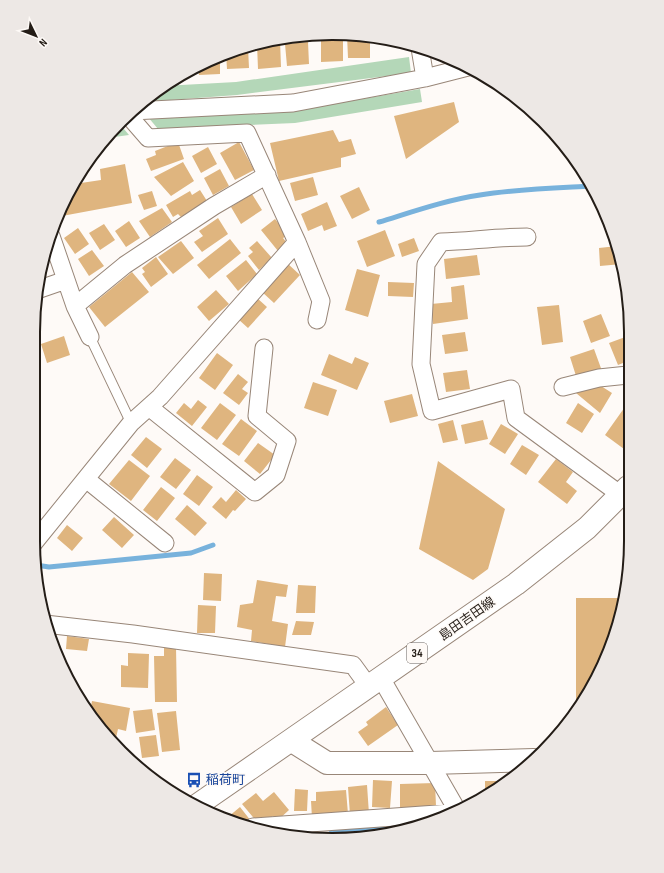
<svg xmlns="http://www.w3.org/2000/svg" width="664" height="873" font-family="'Sofia Sans Condensed','Noto Sans JP',sans-serif">
<rect width="100%" height="100%" fill="#fefaf7"/>
<path fill="#b4d7b8" d="M409 57 411 73 237 95 144 102 163 86 236 82Z
M420 89 422 102 295 123 158 129 148 117 292 111Z
M119 123 129 135 107 138Z"/>
<g fill="none" stroke-linecap="round" stroke-linejoin="round">
<path stroke="#78b2dc" stroke-width="5" d="M379 222C412 212 446 200 480 195 517 189 554 188 591 186
M36 565 49 567 191 553 213 545
M331 830 420 826"/>
</g>
<path fill="#dfb57f" d="M332 33 343 34V61L321 62V34Z
M347 35 370 37V58H348Z
M269 40H280L281 67 258 69 257 44Z
M308 42 309 64 287 66 285 44Z
M248 47 249 68 227 69 226 53Z
M220 55V74L199 75 198 66Z
M187 72V78L174 79Z
M454 102 459 122 406 159 394 116Z
M333 130 339 142 351 139 356 154 341 158V167L279 181 270 143Z
M178 142 184 159 151 171 146 159 156 155 155 151Z
M239 142 254 170 235 180 220 153Z
M208 147 217 164 201 173 192 156Z
M183 162 194 181 171 196 154 177Z
M125 164 132 203 62 216V214L80 174 81 183 101 180 100 169Z
M220 169 229 186 213 195 204 178Z
M313 177 318 195 295 201 290 183Z
M359 187 370 210 352 219 340 196Z
M200 190 207 201 181 217 178 214 173 217 166 205 190 191 192 195Z
M152 191 157 206 144 210 138 195Z
M252 194 262 210 241 224 231 207Z
M327 202 337 226 324 231 322 225 308 231 301 214Z
M162 208 172 222 150 237 139 221Z
M218 218 228 234 202 252 194 242 203 236 199 231Z
M275 219 288 235 283 238 287 243 278 251 261 230Z
M129 221 140 238 126 247 115 231Z
M104 224 115 240 100 250 89 233Z
M78 228 89 244 75 254 64 238Z
M385 230 395 256 367 267 357 241Z
M414 238 419 251 402 257 398 244Z
M230 239 241 253 209 279 197 265Z
M181 241 194 258 173 274 158 257Z
M257 241 272 258 259 270 248 256 253 252 249 248Z
M617 246 622 264 600 266 599 248Z
M92 250 104 266 89 276 78 259Z
M477 255 480 275 446 279 444 259Z
M156 257 168 274 151 287 142 274 145 272 142 268Z
M246 260 257 274 238 291 226 276Z
M287 263 300 275 274 303 261 291Z
M357 269 380 275 368 317 345 310Z
M132 272 149 292 105 327 89 307Z
M388 282 414 283 413 297 388 296Z
M464 285 468 319 433 324 431 304 452 302 451 287Z
M216 290 229 304 209 321 197 307Z
M257 298 267 307 248 328 238 319Z
M559 305 563 342 542 345 537 307Z
M601 314 610 336 591 343 583 321Z
M465 332 468 351 445 354 442 335Z
M64 336 70 355 47 363 41 344Z
M628 336V361L618 365 609 343Z
M594 349 602 371 577 379 570 357Z
M217 353 233 365 215 390 199 378Z
M329 354 352 364 355 357 369 363 357 390 321 375Z
M467 370 470 389 446 392 443 373Z
M238 374 248 382 242 389 248 393 239 405 223 393Z
M313 382 337 390 328 416 304 408Z
M601 386 612 393 600 413 576 393Z
M412 394 418 416 390 423 384 401Z
M198 400 207 407 192 426 176 413 184 403 191 409Z
M220 403 236 415 217 440 201 428Z
M578 403 594 414 582 433 566 423Z
M627 404H628V443L624 449 605 435Z
M241 419 257 431 239 456 222 444Z
M453 420 458 440 443 443 438 424Z
M483 420 488 439 465 444 461 425Z
M501 424 518 434 505 454 489 444Z
M146 437 162 449 147 468 131 455Z
M258 443 275 455 260 474 244 461Z
M522 445 539 455 526 475 510 464Z
M175 458 191 470 176 489 160 477Z
M556 459 573 472 566 482 577 491 567 504 538 482Z
M129 460 150 476 131 501 109 484Z
M438 461 505 509 488 569 473 580 419 549Z
M197 475 213 487 199 506 183 494Z
M161 487 175 498 157 521 143 510Z
M236 490 246 499 235 511 233 510 226 519 212 507 221 497 226 502Z
M187 505 207 523 195 536 175 519Z
M114 517 134 535 122 548 102 530Z
M67 525 83 538 72 551 57 538Z
M204 573 222 574 221 601 203 600Z
M257 580 288 585 286 597 276 596 272 621 288 624 285 647 251 641 252 630 237 627 240 605 253 603Z
M298 585 316 586 315 613H296Z
M576 598H624L615 637 581 707 576 713Z
M198 605 216 606 215 633H197Z
M296 621 314 622 311 635H292Z
M67 636 89 639 87 651 66 649Z
M164 647H176L177 702H155L154 656H164Z
M128 653 149 654 148 688 121 687V665L128 666Z
M92 701 130 708 126 731 118 729 116 738 109 737 96 720 97 713 90 711Z
M386 707 398 725 368 746 358 732 368 725 366 722Z
M152 709 155 730 136 733 133 711Z
M176 711 180 750 162 752 157 713Z
M156 735 159 756 142 758 139 737Z
M373 780 392 781 390 808 372 807Z
M485 781H508L498 789 485 796Z
M435 783 436 806 400 808V784Z
M367 785 369 814 350 815 348 787Z
M295 789 308 790 307 811H294Z
M346 790 348 814 312 818 311 801H316V792Z
M274 792 289 810 277 821 273 816 266 821 263 817 257 822 242 804 256 793 263 801Z
M240 807 251 821 247 824 245 822 242 824 238 820 236 822 231 820 228 817Z
M363 836 351 839H343V837Z"/>
<g fill="none" stroke-linecap="round" stroke-linejoin="round">
<g stroke="#988678" stroke-width="11">
<path id="service" d="M90 337 131 423"/>
</g>
<g stroke="#988678" stroke-width="19">
<path id="minor" d="M420 48 425 78
M132 111 293 103 425 78 468 67
M128 115 148 138 247 133 297 242 321 301 317 320
M51 236 75 306 90 337
M527 237C498 237 470 241 441 242L426 264 421 364 432 411 511 389 516 418 621 495
M37 290 66 280
M75 306 125 265 214 206 267 175
M563 387 599 378 628 375
M149 407 255 492 276 475 287 441 257 416 264 348
M86 479 165 543
M33 544 131 423 160 397 297 242
M45 624 133 634 353 665 369 687
M381 678 457 810
M253 827 451 813"/>
</g>
<g stroke="#988678" stroke-width="24">
<path id="tertiary" d="M292 741 327 763H430L534 760"/>
</g>
<g stroke="#988678" stroke-width="24">
<path id="primary" d="M196 806 516 584 587 528 628 487"/>
</g>
<use href="#service" stroke="#fff" stroke-width="9"/>
<use href="#minor" stroke="#fff" stroke-width="17"/>
<use href="#tertiary" stroke="#fff" stroke-width="22"/>
<use href="#primary" stroke="#fff" stroke-width="22"/>
</g>
<defs>
<g id="bus-bare" transform="scale(1.2)"><path d="M-5-6H5V4H4V6H2V4H-2V6H-4V4H-5ZM-3.5-4V0h7V-4ZM-3.5 1.2v1.5H-2V1.2ZM2 1.2v1.5H3.5V1.2Z" fill="#1a4fb4" stroke="#fefaf7" stroke-width="2.5" paint-order="stroke"/></g>
</defs>
<g fill-rule="evenodd">
<use href="#bus-bare" x="194" y="780"/>
</g>
<g text-anchor="middle" dominant-baseline="central" stroke-width="3" stroke-linejoin="round" paint-order="stroke">
<rect fill="#fefaf7" stroke="#655f5a" stroke-width="1" x="407" y="643" width="20" height="20" rx="3"/>
<g font-size="12" font-weight="bold" fill="#241d17">
<text x="417" y="653">34</text>
</g>
<g font-size="13" fill="#241d17" stroke="#fefaf7">
<text transform="translate(467 619) rotate(-35)">島田吉田線</text>
</g>
<g font-size="13" fill="#164399" stroke="#fefaf7" text-anchor="start">
<text x="206" y="780">稲荷町</text>
</g>
</g>
<path d="M0 0H664V873H0ZM332 40H332A292 292 0 0 1 624 332V541A292 292 0 0 1 332 833H332A292 292 0 0 1 40 541V332A292 292 0 0 1 332 40Z" fill="#ede8e5" fill-rule="evenodd"/>
<path fill="none" stroke="#241d17" stroke-width="2" d="M332 40H332A292 292 0 0 1 624 332V541A292 292 0 0 1 332 833H332A292 292 0 0 1 40 541V332A292 292 0 0 1 332 40Z"/>
<g transform="translate(36 36) rotate(133)" stroke="#fefaf7" stroke-width="3" paint-order="stroke">
<path d="M0-3L7 15L0 10L-7 15Z" fill="#241d17"/>
<text y="-6" font-size="11" font-weight="bold" text-anchor="middle" fill="#241d17">N</text>
</g>
</svg>
